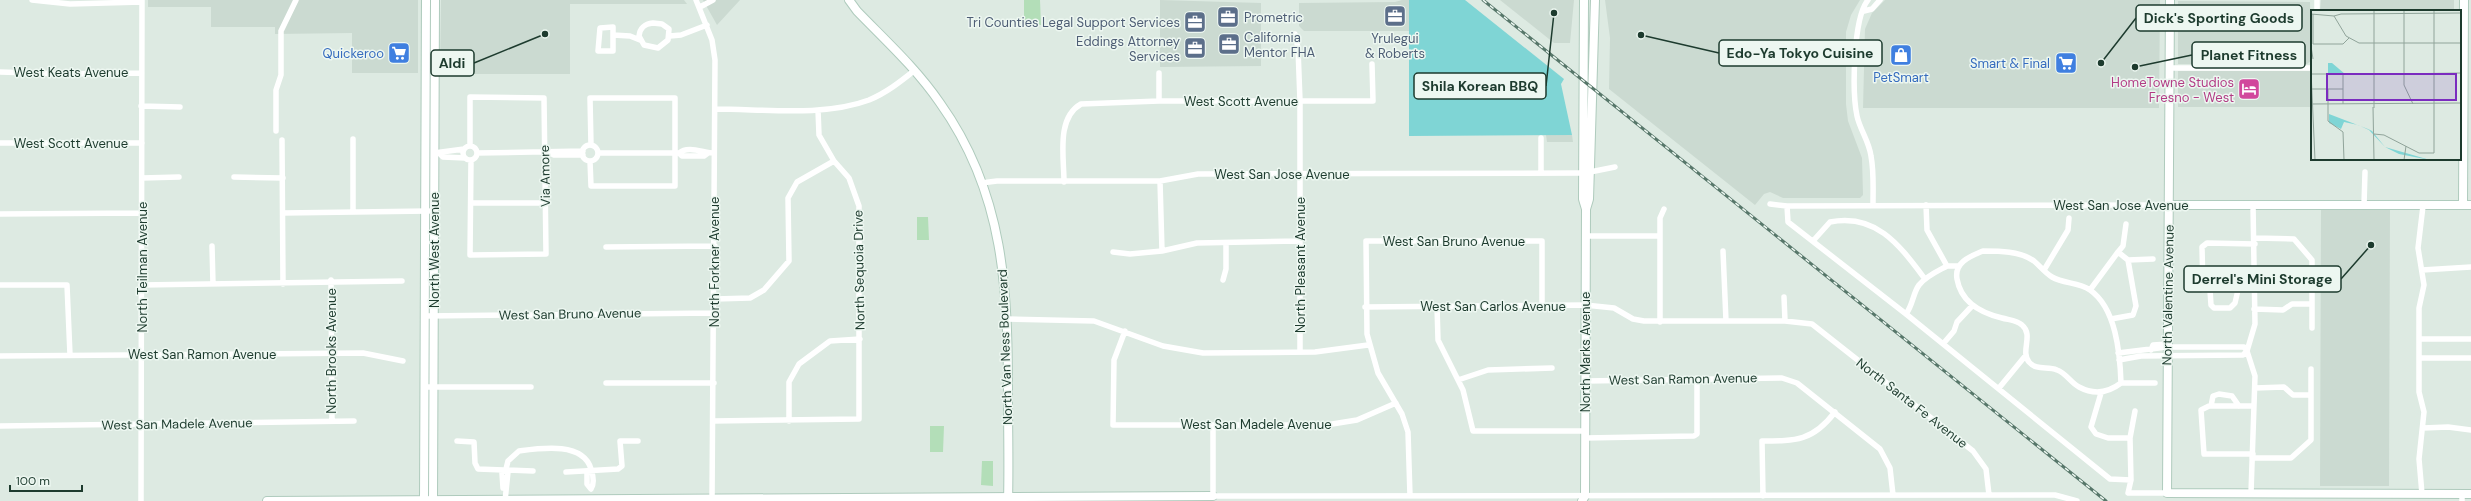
<svg xmlns="http://www.w3.org/2000/svg" width="2471" height="501" font-family="'DM Sans',sans-serif">
<rect width="100%" height="100%" fill="#ddeae2"/>
<path fill="#cbdad1" d="M148 0H418V73H352V33L275 34V27H211V7H148Z
M441 0H684L687 4H570V74H440Z
M703 0H740L717 25Z
M1160 0 1261 3V66L1160 67Z
M1402 0H1409V31H1304L1299 26V3L1395 2Z
M1500 0H1574L1570 43H1554Z
M1605 0H1860L1851 15 1846 32V104L1848 121 1862 158 1863 195 1860 198H1783L1770 192 1764 194 1755 205 1609 89 1610 38Z
M1885 0H2160L2159 108H1863L1865 29 1872 13Z
M2321 0H2454V11H2320Z
M2178 1 2310 2 2311 61 2307 64H2178Z
M2178 71H2312V107H2178Z
M1546 135H1572L1573 142H1547Z
M2321 210H2390L2389 486H2320Z"/>
<path fill="#b3deb8" d="M1024 0H1040L1041 25H1024Z
M917 217H928L929 240H917Z
M930 426H944L943 452H930Z
M982 461H993V486L981 485Z"/>
<path fill="#7fd5d5" d="M1409 0H1465L1564 79 1561 84 1572 135 1409 136Z"/>
<g fill="none" stroke-linecap="round" stroke-linejoin="round">
<g stroke="#afcbbd" stroke-width="10">
<path id="secondary" d="M849 0 857 11C886 41 916 68 940 103 1005 194 1008 291 1008 398 1008 432 1009 467 1008 501
M1584 0 1583 199 1586 209
M2170 0 2167 493 2471 494
M2170 205H2471
M2463 205 2464 0
M267 501 1213 496
M424 501 426 0
M433 501 435 0
M1582 501 1585 496 1586 209 1589 199 1595 0"/>
</g>
<path stroke="#fff" stroke-width="5.5" d="M32 0 70 4 142 2
M696 0 712 40 715 60 712 501
M1868 0C1853 18 1852 92 1857 116 1860 130 1869 141 1871 156 1874 172 1873 188 1873 204
M700 7 713 0
M1864 11 1872 9 1880 0
M2317 11V0
M653 23 662 24 669 29 668 40 658 48 644 45 639 36C640 28 644 24 653 23Z
M1295 34 1298 48 1300 101V352
M613 35V27L600 28 598 51H613V35L630 36 640 40
M670 36 681 35 707 25
M2170 68H2312
M0 72 63 74 141 73
M1159 73V101
M141 106 180 107
M716 109C763 109 824 117 869 100 886 93 900 82 915 70
M276 131V90L281 75V31L296 0
M1541 138V173
M282 140 283 284
M0 143H142
M582 153a8 8 0 1 1 16 0a8 8 0 1 1-16 0Z
M463 153a7 7 0 1 1 14 0a7 7 0 1 1-14 0Z
M470 146V97L544 98 546 254 470 255 471 161
M434 153 464 149
M439 153 443 157 465 158
M477 153 583 151
M550 153 554 155H583
M598 153H679C688 145 704 153 714 153
M679 153 682 156H704L708 153
M590 161 591 186H675V98H590L591 145
M1590 172 1615 167
M234 177 283 178
M142 178 179 177
M1160 181 1162 251
M1064 182C1064 157 1056 118 1081 104L1159 101H1373L1372 64
M981 183 997 181H1160L1198 174 1583 173
M471 203H545
M1770 204 1787 206 2170 205
M1926 205 1927 230 1947 266H1959
M2364 205 2365 172
M1787 206 1788 222 1906 314 2110 479 2131 480 2130 438H2108L2096 434 2091 427 2101 393
M353 212V139
M283 213 429 211
M0 214 142 213
M1586 236H1659
M2255 238 2294 239 2312 260V328
M1813 241 1830 222C1877 213 1900 246 1925 279
M212 246 213 284
M606 247 715 246
M1723 251 1726 321
M1983 251C1999 251 2020 251 2034 261 2040 266 2045 273 2052 277 2064 284 2078 282 2090 290 2116 308 2120 353 2121 383 2108 393 2094 395 2079 387 2071 383 2066 373 2057 370 2047 366 2037 371 2029 362 2020 351 2034 335 2022 325 2017 320 2009 320 2002 318 1981 313 1961 302 1957 279 1954 262 1971 256 1983 251Z
M1113 252 1130 254 1162 251 1197 243 1299 241
M2118 252 2123 246 2126 224
M2128 260 2153 259
M2044 270 2068 230 2069 218
M2422 270 2471 267
M331 280 332 421
M1223 280 1226 269V243
M0 285H67L70 355
M141 285 402 281
M2090 290 2118 252 2128 260 2136 306 2133 315 2111 319
M2210 290 2211 305 2214 308H2230L2235 303 2238 290
M2254 290H2203L2202 247 2207 243 2255 244
M1784 297 1785 321
M715 299 750 298 764 290 789 261 788 198 797 182 834 161
M1437 306 1438 340 1463 390 1473 431H1585
M1365 307 1585 305 1614 308 1633 319 1644 321H1785L1812 324 1973 451 1986 469 1989 495
M2254 309 2283 310 2292 304H2312
M1906 314C1913 305 1913 293 1919 285 1926 276 1938 271 1947 266
M425 316 715 313
M1007 319 1094 321 1163 346 1203 353 1315 352 1368 345
M1660 322V218L1664 209
M1125 331 1114 360 1113 425H1326L1357 420 1396 403
M2419 339H2471
M1943 344 1954 331 1957 322 1972 306
M2151 350 2153 345 2168 344
M2118 353 2167 347H2244L2247 351 2243 355 2141 356 2119 360
M0 356 363 353 403 361
M2419 358H2471
M1458 380 1488 370 1552 368
M1585 381 1782 378 1797 383 1880 449 1890 468 1893 495
M606 383H714
M2121 383H2155
M425 387H531
M1999 388 2026 355
M2255 388 2284 387 2293 395H2311
M2211 406 2213 396 2219 394 2232 396 2239 406
M713 421 859 419V206L849 178 834 161 819 135 818 110
M789 421V382L799 364 830 341 860 339
M1213 425V496L2055 495 2077 501
M0 426 354 421
M2423 428 2448 427 2471 430
M1585 438 1694 436 1697 434V378
M2130 438 2135 411
M457 441 474 442 475 463 478 469 533 471
M2253 454H2204L2201 410 2209 406H2253
M2252 458H2291L2311 440V369
M506 469 508 461 519 451C542 448 583 442 591 469 593 475 595 483 591 489L587 484V472L591 470
M566 472 618 469 622 466 620 441H638
M2131 480 2128 493H2167
M2251 493 2255 376 2247 351 2255 324 2253 205
M2422 494 2419 459 2424 412 2419 392V308L2424 285 2418 248 2423 206
M2462 494V501
M1410 496 1408 432 1402 414 1378 373 1367 334 1366 241H1542V305
M1763 496 1762 441C1796 441 1813 441 1835 412
M141 501 142 0
M505 501 508 472 506 469 502 473 503 488H506"/>
<use href="#secondary" stroke="#fff" stroke-width="8"/>
<g stroke="#57776a" stroke-width="3">
<path id="rail" d="M1483 0 2106 501"/>
</g>
<use href="#rail" stroke="#edf7f1" stroke-width="1.5" stroke-dasharray="4.5" stroke-linecap="butt"/>
</g>
<defs>
<g id="office-square" transform="scale(1.15)"><rect x="-9" y="-9" width="18" height="18" rx="4" fill="#5c6f8a" stroke="#edf7f1"/><path d="M-6-3h4V-5.5h4V-3h4V5H-6ZM-1-4.5V-3h2v-1.5ZM-6 0V1H6V0Z" fill="#fff"/></g>
<g id="supermarket-square" transform="scale(1.15)"><rect x="-9" y="-9" width="18" height="18" rx="4" fill="#3f7fe0" stroke="#edf7f1"/><path d="M-6-5.5h2.5l.6 2H6L4.5 2H-2.5L-4.4-4H-6ZM-1.5 3.2a1.3 1.3 0 1 0 .1 0ZM3 3.2a1.3 1.3 0 1 0 .1 0Z" fill="#fff"/></g>
<g id="shop-square" transform="scale(1.15)"><rect x="-9" y="-9" width="18" height="18" rx="4" fill="#3f7fe0" stroke="#edf7f1"/><path d="M-5-2.5h2.3a2.7 3.5 0 0 1 5.4 0H5L5.5 6h-11ZM-1.5-2.5h3a1.5 2.3 0 0 0-3 0Z" fill="#fff"/></g>
<g id="hotel-square" transform="scale(1.15)"><rect x="-9" y="-9" width="18" height="18" rx="4" fill="#d1479c" stroke="#edf7f1"/><path d="M-6-4.5h1.5V1H6V5H4.5V3h-9V5H-6ZM-4 0a1.8 1.8 0 1 1 3.6 0ZM.5 0V-2.5h3Q6-2.5 6 0Z" fill="#fff"/></g>
</defs>
<g fill-rule="evenodd">
<use href="#office-square" x="1395" y="16"/>
<use href="#office-square" x="1228" y="17"/>
<use href="#office-square" x="1195" y="22"/>
<use href="#office-square" x="1229" y="44"/>
<use href="#office-square" x="1195" y="48"/>
<use href="#supermarket-square" x="399" y="53"/>
<use href="#shop-square" x="1901" y="55"/>
<use href="#supermarket-square" x="2066" y="63"/>
<use href="#hotel-square" x="2249" y="89"/>
</g>
<g text-anchor="middle" dominant-baseline="central" stroke-width="3" stroke-linejoin="round" paint-order="stroke">
<g font-size="13" fill="#4e5e75" stroke="#edf7f1" text-anchor="start">
<text x="1244" y="17">Prometric</text>
<text x="1180" y="22" text-anchor="end">Tri Counties Legal Support Services</text>
<text x="1244" y="37">California<tspan x="1244" dy="15">Mentor FHA</tspan></text>
<text x="1395" y="38" text-anchor="middle">Yrulegui<tspan x="1395" dy="15">&amp; Roberts</tspan></text>
<text x="1180" y="41" text-anchor="end">Eddings Attorney<tspan x="1180" dy="15">Services</tspan></text>
</g>
<g font-size="13" fill="#366cbe" stroke="#edf7f1" text-anchor="end">
<text x="384" y="53">Quickeroo</text>
<text x="2050" y="63">Smart &amp; Final</text>
<text x="1901" y="77" text-anchor="middle">PetSmart</text>
</g>
<g font-size="13" fill="#1d3b2e" stroke="#edf7f1">
<text x="71" y="72">West Keats Avenue</text>
<text x="1241" y="101">West Scott Avenue</text>
<text x="71" y="143">West Scott Avenue</text>
<text x="1282" y="174">West San Jose Avenue</text>
<text transform="translate(545 176) rotate(-91)">Via Amore</text>
<text x="2121" y="205">West San Jose Avenue</text>
<text x="1454" y="241">West San Bruno Avenue</text>
<text transform="translate(434 250) rotate(-90)">North West Avenue</text>
<text transform="translate(714 262) rotate(-90)">North Forkner Avenue</text>
<text transform="translate(1300 265) rotate(-90)">North Pleasant Avenue</text>
<text transform="translate(142 267) rotate(-90)">North Teilman Avenue</text>
<text transform="translate(859 270) rotate(-91)">North Sequoia Drive</text>
<text transform="translate(2168 295) rotate(-89)">North Valentine Avenue</text>
<text x="1493" y="306">West San Carlos Avenue</text>
<text transform="translate(570 314) rotate(-1)">West San Bruno Avenue</text>
<text transform="translate(1005 347) rotate(-92)">North Van Ness Boulevard</text>
<text transform="translate(331 351) rotate(-90)">North Brooks Avenue</text>
<text transform="translate(1585 352) rotate(-90)">North Marks Avenue</text>
<text x="202" y="354">West San Ramon Avenue</text>
<text transform="translate(1683 379) rotate(-1)">West San Ramon Avenue</text>
<text transform="translate(1912 403) rotate(38)">North Santa Fe Avenue</text>
<text transform="translate(177 424) rotate(-1)">West San Madele Avenue</text>
<text x="1256" y="424">West San Madele Avenue</text>
</g>
<g font-size="13" fill="#b23c85" stroke="#edf7f1" text-anchor="end">
<text x="2234" y="82">HomeTowne Studios<tspan x="2234" dy="15">Fresno - West</tspan></text>
</g>
</g>
<g transform="translate(2311 10)">
<rect width="150" height="150" fill="#ddeae2"/>
<path d="M17 53H21L34 64H17ZM18 104 57 119 61 121 74 137 119 150 88 144 74 137 58 120 47 115 33 112 30 119 18 113Z" fill="#7fd5d5"/>
<path fill="none" stroke="#90a49a" stroke-width="1" d="M93 0V75L102 94M123 0V143M0 4 23 6 35 26 48 33H150M2 4V34H32L38 28M23 6 30 4 150 3M0 36 2 49M0 61 4 150M1 64H32V94M82 64 150 63M0 79H32M17 79V111L32 122 33 150M0 94 150 93M62 97 63 150M63 98V0M63 124 73 125 108 143H123M93 150 95 136"/>
<path fill="#7b2cbf" fill-opacity="0.15" stroke="#7b2cbf" stroke-width="2" d="M16 64H145V90H16Z"/>
<rect width="150" height="150" fill="none" stroke="#1d3b2e" stroke-width="2"/>
</g>
<path fill="none" stroke="#1d3b2e" stroke-width="1.5" d="M2101 63L2136 18M1641 35L1719 53M2135 67L2192 55M545 34L474 63M1554 13L1546 86M2371 245L2341 279"/>
<g fill="#1d3b2e" stroke="#edf7f1" stroke-width="1.5">
<circle cx="2101" cy="63" r="4"/>
<circle cx="1641" cy="35" r="4"/>
<circle cx="2135" cy="67" r="4"/>
<circle cx="545" cy="34" r="4"/>
<circle cx="1554" cy="13" r="4"/>
<circle cx="2371" cy="245" r="4"/>
</g>
<g fill="#edf7f1" stroke="#1d3b2e" stroke-width="1.5">
<rect x="2136" y="5" width="166" height="26" rx="4"/>
<rect x="1719" y="40" width="163" height="26" rx="4"/>
<rect x="2192" y="42" width="113" height="26" rx="4"/>
<rect x="431" y="50" width="43" height="26" rx="4"/>
<rect x="1414" y="73" width="132" height="26" rx="4"/>
<rect x="2184" y="266" width="157" height="26" rx="4"/>
</g>
<g font-size="14" text-anchor="middle" font-weight="bold" fill="#1d3b2e">
<text x="2219" y="23">Dick's Sporting Goods</text>
<text x="1800" y="58">Edo-Ya Tokyo Cuisine</text>
<text x="2249" y="60">Planet Fitness</text>
<text x="452" y="68">Aldi</text>
<text x="1480" y="91">Shila Korean BBQ</text>
<text x="2262" y="284">Derrel's Mini Storage</text>
</g>
<path d="M10 485v6h72v-6" fill="none" stroke="#1d3b2e" stroke-width="2"/>
<text x="16" y="485" font-size="12" fill="#1d3b2e" stroke="#edf7f1" stroke-width="3" paint-order="stroke">100 m</text>
</svg>
